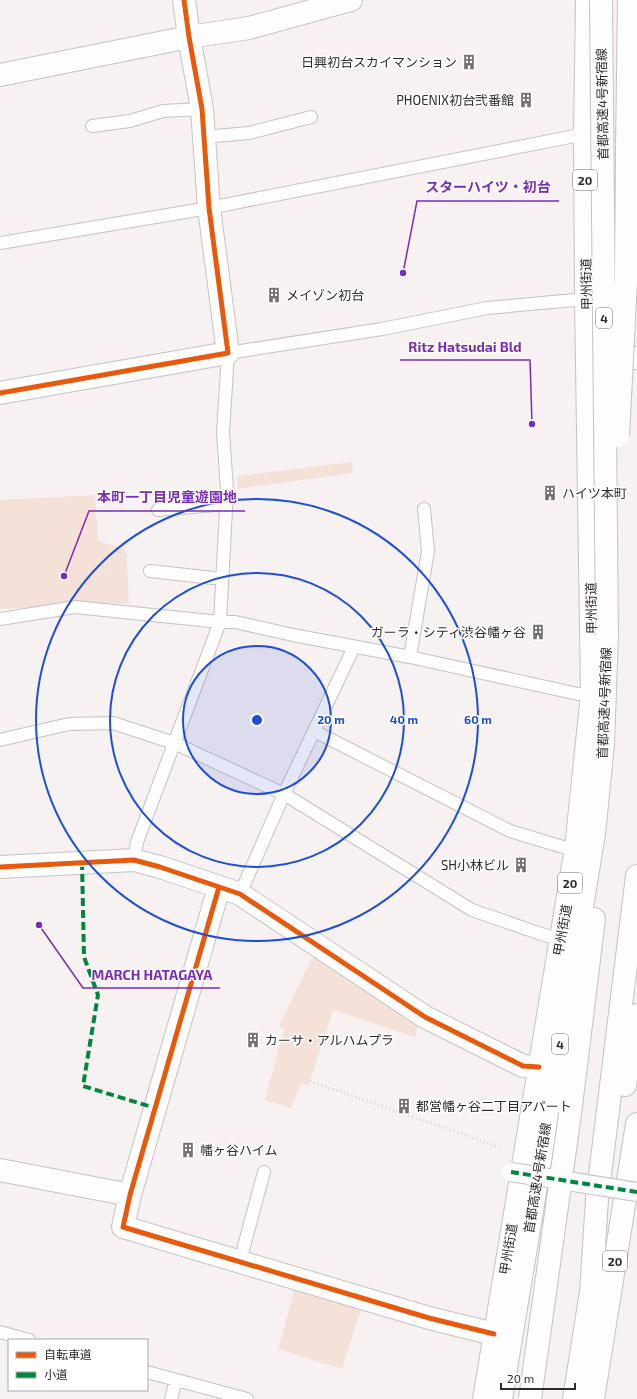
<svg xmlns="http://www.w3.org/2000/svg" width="637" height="1399" font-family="'Exo 2','Noto Sans JP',sans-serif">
<rect width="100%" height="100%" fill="#f7f1f2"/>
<path fill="#f4e1d7" d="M352 462 353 473 237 489 238 476Z
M95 495 98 541 126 550 129 603 0 609V500Z
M313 956 418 1023 415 1037 333 1010 310 1081 308 1085 301 1083 291 1108 265 1100 284 1029 279 1026Z
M295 1288 362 1305 342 1369 278 1349Z"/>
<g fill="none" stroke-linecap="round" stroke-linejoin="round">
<g stroke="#c6c1c2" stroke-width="14">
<path id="service" d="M92 126 130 121 163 111 202 109
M204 137 249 133 311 117
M0 243 209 208 585 134
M158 510 226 504
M150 571 222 579
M0 619 75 607 220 622H235L293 635 410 657 578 694H592
M410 657 428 551 424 509
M314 731 510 831 563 847 576 848
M0 740 69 724 113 723 174 743 284 794 472 910 547 936 561 939
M134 860 137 842 220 622 227 490 223 433 228 353 382 329 487 308 586 299
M240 894 284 794 354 647
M240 1261 264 1172
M0 1332 29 1340
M147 1372 247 1399
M171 1399 176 1380"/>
</g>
<g stroke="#c6c1c2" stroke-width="24">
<path id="minor" d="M0 75 189 37 249 28 351 0
M0 393 228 353 209 208 202 109 189 37 184 0
M0 867 134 860 160 867 240 894 425 1017 523 1066 539 1067
M219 887 130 1195 123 1227 429 1318 494 1334
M0 1170 130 1195"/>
</g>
<g stroke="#c6c1c2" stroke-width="24">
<path id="tertiary" d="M603 360 637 358"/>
</g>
<g stroke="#c6c1c2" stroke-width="24">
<path id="trunk" d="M484 1399 576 848 592 694 586 299 585 134 587 0
M593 1399 637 1124"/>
</g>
<g stroke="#c6c1c2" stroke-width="24">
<path id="motorway" d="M627 149 629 0
M625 1085 637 1015
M570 1114 594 919
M591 1293 597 1199 637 876
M501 1399 594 834 603 744 607 635
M574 1399 593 1279"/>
</g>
<path stroke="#d4d1d2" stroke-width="2.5" stroke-dasharray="1 3" stroke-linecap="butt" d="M310 1081 502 1148"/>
<use href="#service" stroke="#fefdfd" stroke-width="12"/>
<use href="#minor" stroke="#fefdfd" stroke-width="22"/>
<use href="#tertiary" stroke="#fefdfd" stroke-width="22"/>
<use href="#trunk" stroke="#fefdfd" stroke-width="22"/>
<use href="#motorway" stroke="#fefdfd" stroke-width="22"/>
<g stroke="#c6c1c2" stroke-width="20" stroke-linecap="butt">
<path id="pedestrian-bridge" d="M511 1172 637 1192"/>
</g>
<g stroke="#c6c1c2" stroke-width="24" stroke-linecap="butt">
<path id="motorway-bridge" d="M601 0 607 635
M618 436 626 281 627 149
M530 1399 570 1114"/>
</g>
<use href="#pedestrian-bridge" stroke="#fefdfd" stroke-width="18"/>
<use href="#motorway-bridge" stroke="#fefdfd" stroke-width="22"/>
<path stroke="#00873e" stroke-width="4" stroke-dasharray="8 4" stroke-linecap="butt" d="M82 862 84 957 98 995 83 1086 155 1108
M511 1172 637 1192"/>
<g stroke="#fff" stroke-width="8">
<path id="cycleway" d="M0 393 228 353 209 208 202 109 189 37 184 0
M0 867 134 860 160 867 240 894 425 1017 523 1066 539 1067
M219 887 130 1195 123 1227 429 1318 494 1334"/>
</g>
<use href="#cycleway" stroke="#e8590c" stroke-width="5"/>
</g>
<circle cx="257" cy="720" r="74" fill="#1d4ed8" fill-opacity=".12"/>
<g fill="none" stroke="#1d4ed8" stroke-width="2">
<circle cx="257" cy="720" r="74"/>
<circle cx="257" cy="720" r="147"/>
<circle cx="257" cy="720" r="221"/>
</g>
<defs>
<g id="building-bare" transform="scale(1.2)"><path d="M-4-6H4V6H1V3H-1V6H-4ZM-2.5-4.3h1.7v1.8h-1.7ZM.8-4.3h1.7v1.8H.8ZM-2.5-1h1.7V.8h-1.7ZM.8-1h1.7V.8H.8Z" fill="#757071" stroke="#fff" stroke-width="2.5" paint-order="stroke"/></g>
</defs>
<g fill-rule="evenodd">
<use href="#building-bare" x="469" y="62"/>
<use href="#building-bare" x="526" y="100"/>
<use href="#building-bare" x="274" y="295"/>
<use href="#building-bare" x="550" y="493"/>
<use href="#building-bare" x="538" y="632"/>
<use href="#building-bare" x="521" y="865"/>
<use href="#building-bare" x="253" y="1040"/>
<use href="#building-bare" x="404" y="1106"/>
<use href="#building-bare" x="188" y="1150"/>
</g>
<g text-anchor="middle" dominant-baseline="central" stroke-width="3" stroke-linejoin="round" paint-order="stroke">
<g fill="#fff" stroke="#6d6a6b" stroke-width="1">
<rect x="573" y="170" width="24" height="20" rx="3"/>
<rect x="596" y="308" width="16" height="20" rx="3"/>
<rect x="558" y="873" width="24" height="20" rx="3"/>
<rect x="552" y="1034" width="16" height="20" rx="3"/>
<rect x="603" y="1251" width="24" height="20" rx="3"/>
</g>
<g font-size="12" font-weight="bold" fill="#2f2a2b">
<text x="585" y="180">20</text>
<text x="604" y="318">4</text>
<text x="570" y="883">20</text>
<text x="560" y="1044">4</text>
<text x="615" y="1261">20</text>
</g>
<g font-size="13" fill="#2f2a2b" stroke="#fff" text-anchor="start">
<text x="457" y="62" text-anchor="end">日興初台スカイマンション</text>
<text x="514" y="100" text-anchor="end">PHOENIX初台弐番館</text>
<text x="286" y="295">メイゾン初台</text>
<text x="562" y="493">ハイツ本町</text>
<text x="526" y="632" text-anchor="end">ガーラ・シティ渋谷幡ヶ谷</text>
<text x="509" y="865" text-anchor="end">SH小林ビル</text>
<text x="265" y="1040">カーサ・アルハムプラ</text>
<text x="416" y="1106">都営幡ヶ谷二丁目アパート</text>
<text x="200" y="1150">幡ヶ谷ハイム</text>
</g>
<g font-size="13" fill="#2f2a2b" stroke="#fff">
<text transform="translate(602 104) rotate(-91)">首都高速4号新宿線</text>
<text transform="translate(586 284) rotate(-91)">甲州街道</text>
<text transform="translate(591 608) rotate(-91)">甲州街道</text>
<text transform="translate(604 703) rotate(-88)">首都高速4号新宿線</text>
<text transform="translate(562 930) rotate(-80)">甲州街道</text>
<text transform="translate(537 1178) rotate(-81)">首都高速4号新宿線</text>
<text transform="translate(508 1249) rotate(-81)">甲州街道</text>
</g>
</g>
<circle cx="257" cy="720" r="6" fill="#1d4ed8" stroke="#fff" stroke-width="2"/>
<g font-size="12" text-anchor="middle" font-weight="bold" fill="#1d4ed8" stroke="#fff" stroke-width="3" stroke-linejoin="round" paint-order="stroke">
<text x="331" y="724">20 m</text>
<text x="404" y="724">40 m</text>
<text x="478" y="724">60 m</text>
</g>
<path fill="none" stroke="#7b2cbf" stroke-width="1.5" d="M403 273L417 201H559M532 424L530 360H400M64 576L89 511H245M39 925L83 988H220"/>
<g fill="#7b2cbf" stroke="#fff" stroke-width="1.5">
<circle cx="403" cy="273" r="4"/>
<circle cx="532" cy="424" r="4"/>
<circle cx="64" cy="576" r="4"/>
<circle cx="39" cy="925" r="4"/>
</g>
<g font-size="14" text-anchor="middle" font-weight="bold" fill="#7b2cbf" stroke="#fff" stroke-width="3" stroke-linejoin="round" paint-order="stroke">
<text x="488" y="192">スターハイツ・初台</text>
<text x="465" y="352">Ritz Hatsudai Bld</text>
<text x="167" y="502">本町一丁目児童遊園地</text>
<text x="152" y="980">MARCH HATAGAYA</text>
</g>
<rect x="8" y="1339" width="140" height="52" fill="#ffffff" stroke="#acaaaa"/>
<rect x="16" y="1352" width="20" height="6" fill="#e8590c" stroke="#acaaaa"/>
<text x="44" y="1359" font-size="12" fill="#2f2a2b">自転車道</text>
<rect x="16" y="1372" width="20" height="6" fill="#00873e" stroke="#acaaaa"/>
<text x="44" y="1379" font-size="12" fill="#2f2a2b">小道</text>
<path d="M501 1383v6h74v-6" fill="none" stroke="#2f2a2b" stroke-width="2"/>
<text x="507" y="1383" font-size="12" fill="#2f2a2b" stroke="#ffffff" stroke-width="3" paint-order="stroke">20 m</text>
</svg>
